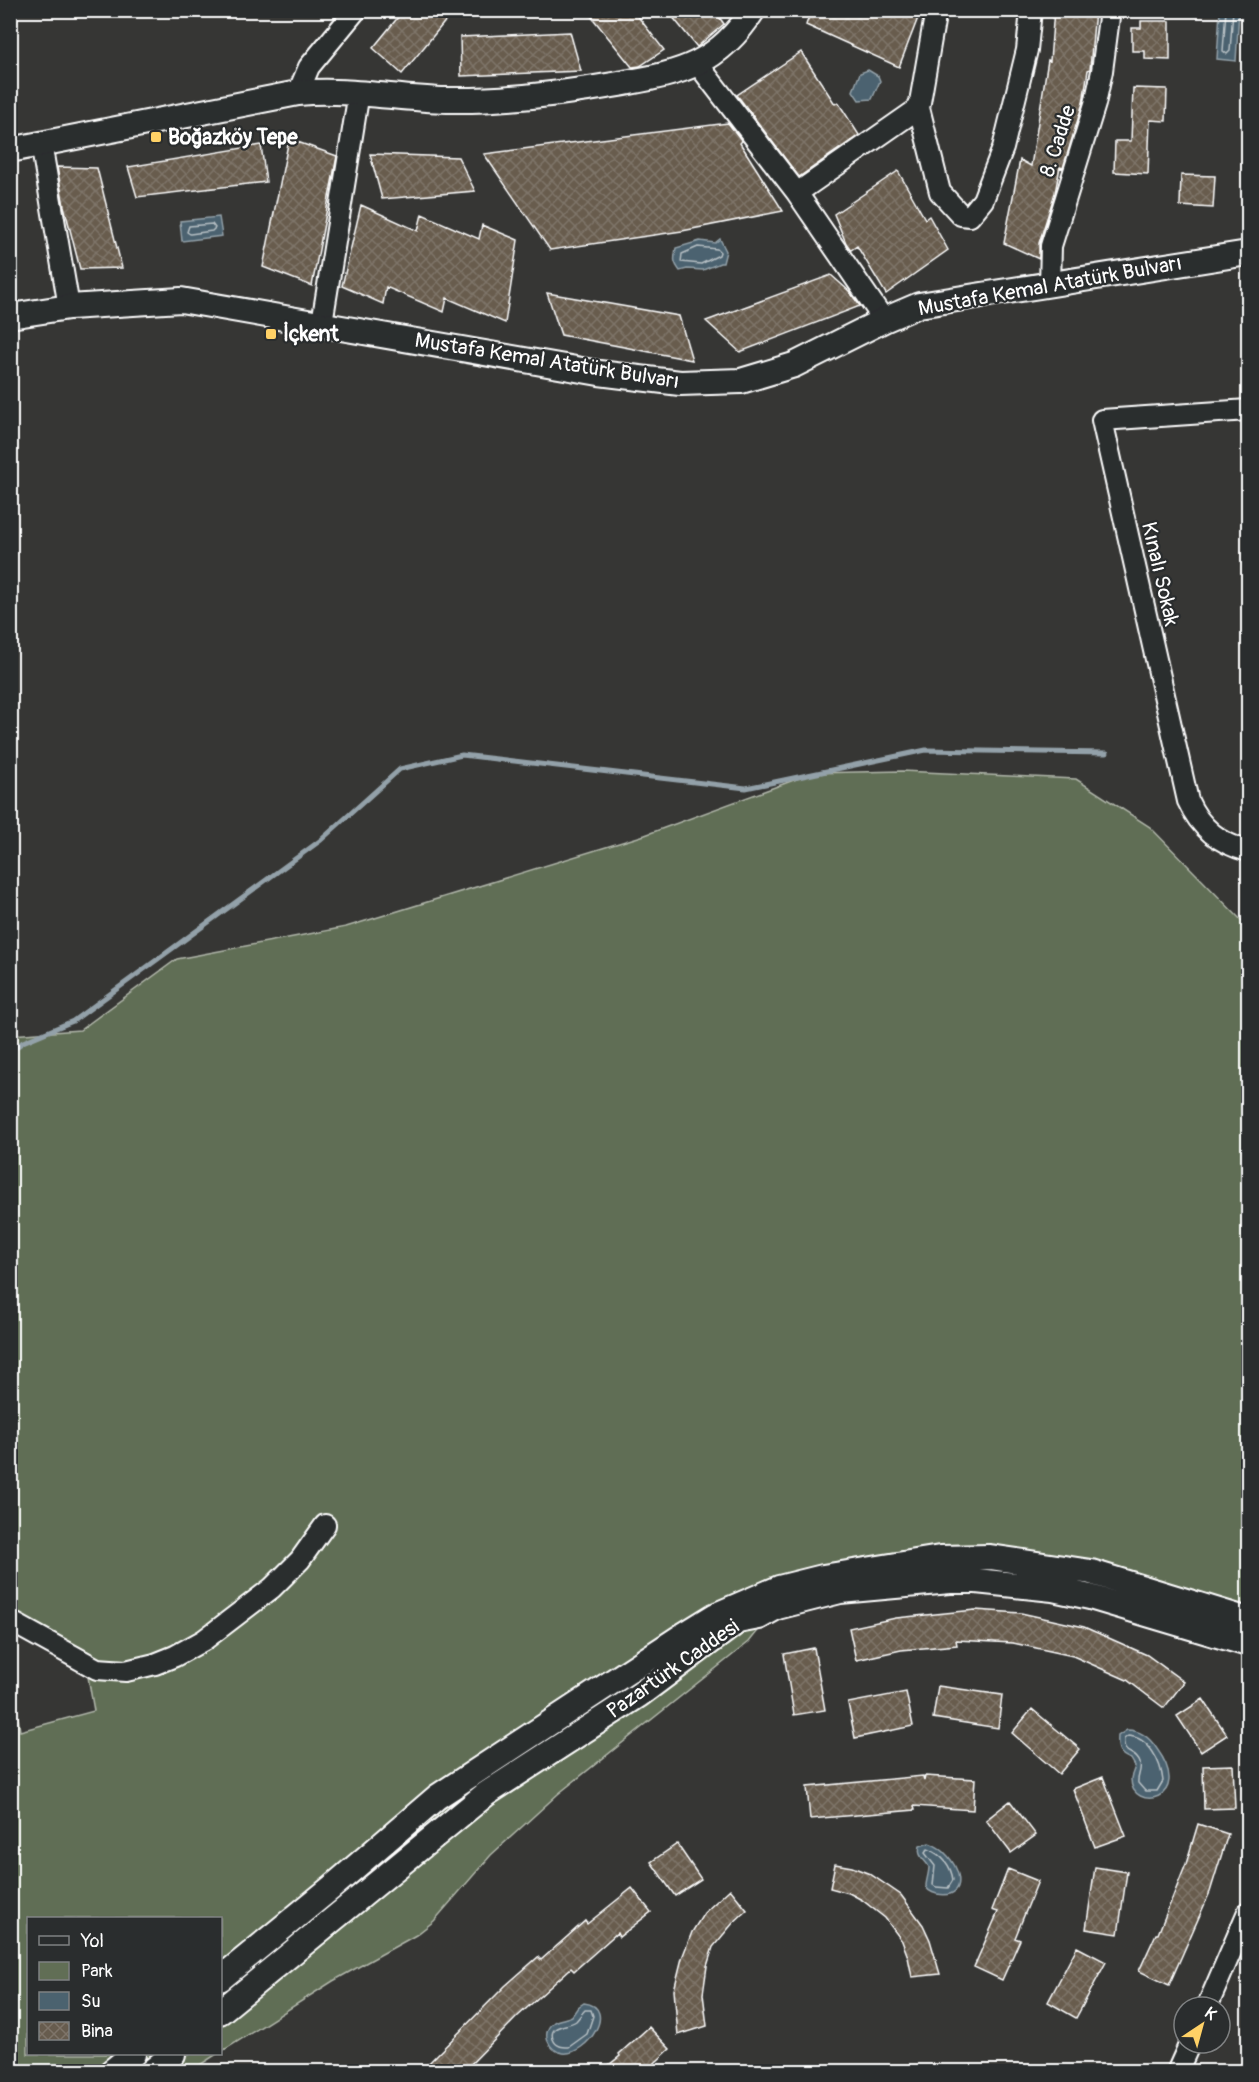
<svg xmlns="http://www.w3.org/2000/svg" width="1259" height="2082" font-family="Pangolin,sans-serif">
<defs>
<pattern id="building-cross-hatch" width="8" height="8" patternUnits="userSpaceOnUse" patternTransform="scale(1.5)"><rect width="8" height="8" fill="#675c4e"/><path d="M0 0l8 8M0 8l8-8" fill="none" stroke="#7e7469"/></pattern>
</defs>
<rect width="100%" height="100%" fill="#363634"/>
<filter id="ink" filterUnits="userSpaceOnUse"><feTurbulence type="fractalNoise" baseFrequency=".0167" numOctaves="2"/><feDisplacementMap in="SourceGraphic" scale="12" xChannelSelector="R" yChannelSelector="G"/><feConvolveMatrix kernelMatrix="1 2 1 2 8 2 1 2 1" color-interpolation-filters="sRGB"/></filter>
<g filter="url(#ink)">
<path fill="#616e55" stroke="#b0b6aa" stroke-width="1.5" d="M902 771 1076 779 1150 827 1248 927V1622L1096 1587 922 1571 777 1607 749 1642 558 1794 491 1855 434 1921 416 1935 333 1981 221 2052 220 1918H28V2054H217L189 2072 11 2071 10 1659 20 1731 94 1711 86 1665 11 1623V1035L80 1030 177 959 346 927 645 835 813 773Z"/>
<path fill="#4b626f" stroke="#93a1a9" stroke-width="1.5" d="M1220 11H1239L1236 61 1217 59Z
M868 70 878 76 880 81 872 99 859 100 853 91 860 73Z
M219 217 222 236 182 241 180 221Z
M720 239 726 251 723 263H720L703 270 687 269 680 271C673 262 674 259 676 248L700 241 715 243Z
M1127 1730C1140 1730 1150 1738 1157 1749 1195 1801 1131 1813 1131 1779 1131 1775 1134 1771 1135 1766L1131 1759C1119 1755 1117 1749 1118 1736Z
M929 1843C959 1853 974 1901 937 1894 933 1893 927 1891 926 1886 926 1881 929 1873 929 1867 925 1859 917 1857 920 1846Z
M584 2003C619 2007 587 2056 563 2053 548 2051 540 2032 554 2022 559 2019 566 2019 572 2016L578 2007Z"/>
<g fill="none" stroke-linecap="round" stroke-linejoin="round">
<path stroke="#b7c0c5" stroke-width="1.5" d="M1226 10 1223 51 1227 54 1230 51 1233 10
M212 224 215 228 212 231 190 234 187 232 189 226Z
M698 247 717 249 720 252 719 255 701 264 681 262 682 254Z
M1128 1736C1149 1737 1161 1762 1163 1781L1157 1791H1145L1138 1783C1137 1776 1142 1770 1140 1763 1135 1749 1122 1757 1124 1739Z
M928 1849C942 1855 951 1865 953 1880L948 1888 936 1887 933 1885 935 1866 925 1853Z
M585 2010H591L593 2016 587 2034 569 2047C563 2047 556 2047 553 2039 548 2024 568 2027 576 2021 579 2018 582 2013 585 2010Z"/>
<path stroke="#93a1a9" stroke-width="5" d="M10 1052 23 1042 73 1021 321 840 400 769 462 755 746 788 926 750 1107 753"/>
</g>
<path fill="url(#building-cross-hatch)" stroke="#fff" stroke-width="1.5" d="M404 10H437L447 19 402 74 373 48Z
M586 10H633L664 50 640 66 632 67Z
M667 10H714L724 24 697 47Z
M811 10H921L899 67 806 25Z
M1054 10H1095L1090 69 1088 70 1083 103 1063 168 1060 167 1055 193 1039 243V259L1004 243 1020 160 1031 166 1048 60 1050 61Z
M1141 21H1170V60L1145 59V51H1132V28H1141Z
M570 32 581 71 461 76 460 37Z
M801 52 835 104 838 102 859 135 799 177 737 95Z
M1133 88 1167 89 1166 121 1150 120 1148 174 1114 172 1115 141H1131Z
M728 123 742 141 740 143 783 211 682 231 550 250 484 154Z
M289 139 337 156 312 286 263 267Z
M261 145 266 182 137 197 128 167Z
M370 154 458 157 475 191 382 199Z
M57 167 97 168 122 268 80 269 64 206Z
M898 171 925 219 929 216 948 250 886 294 857 246 851 250 846 243 834 214Z
M1181 175 1215 176 1213 208 1180 206Z
M361 205 418 231 422 214 479 239 482 225 518 240 505 323 447 298 444 312 386 287 383 304 342 286Z
M831 275 849 291 860 306 740 352 706 321Z
M547 293 679 316 692 360 561 335Z
M975 1610 1021 1613 1084 1627 1147 1655 1184 1682 1164 1708 1127 1680 1073 1656 1013 1643 956 1640 957 1645 901 1650 856 1660 849 1628 896 1618Z
M814 1648 825 1710 794 1715 784 1654Z
M938 1686 1002 1695 998 1728 933 1718Z
M906 1692 913 1726 855 1738 848 1703Z
M1203 1699 1227 1735 1201 1752 1177 1716Z
M1032 1709 1080 1749 1059 1774 1012 1733Z
M1233 1765 1235 1808 1204 1809 1203 1766Z
M923 1776 924 1781 925 1776 975 1779 973 1810 914 1806 915 1810 810 1819 807 1787Z
M1103 1777 1126 1836 1095 1847 1073 1789Z
M1010 1801 1036 1835 1011 1853 986 1820Z
M1198 1824 1228 1834 1210 1892 1169 1985 1139 1971 1156 1934H1158L1186 1864Z
M677 1844 701 1879 675 1896 651 1862Z
M835 1864 852 1867 870 1874 901 1895 923 1925 930 1940 940 1974 912 1977 908 1957 902 1941 885 1918 862 1900 849 1893 830 1888Z
M1095 1867 1127 1872 1118 1934 1086 1929Z
M1008 1869 1038 1881 1015 1938 1020 1940 1002 1980 974 1967 998 1912 992 1910Z
M632 1888 651 1912 619 1937 617 1933 574 1971 571 1968 518 2016 463 2072H420L505 1986 538 1957 541 1960 585 1921 587 1924Z
M730 1889 747 1910 733 1923 713 1947 707 1966 703 1994 707 2026 678 2035 674 1990 682 1958 692 1932 704 1913Z
M1077 1947 1106 1962 1076 2018 1048 2002Z
M649 2027 670 2049 645 2072H600L620 2056 619 2054Z"/>
<g fill="none" stroke-linecap="round" stroke-linejoin="round">
<g stroke="#fff" stroke-width="24">
<path id="minor" d="M936 10 919 108 940 192 961 215 970 216 983 200 1003 148 1027 50 1031 10
M697 63 797 193 884 320
M298 93 309 67 356 10
M41 143 69 307
M797 193 919 108
M1050 285 1051 246 1095 104 1102 71 1110 10
M322 323 359 92
M1248 410 1102 420 1188 801C1200 828 1220 844 1248 851
M10 1621 97 1669 126 1671 155 1664 175 1656 204 1640 272 1588 300 1560 325 1525
M1207 2007 1248 1912
M1177 2072 1190 2043"/>
</g>
<g stroke="#fff" stroke-width="28">
<path id="tertiary" d="M10 150 298 93C348 88 397 99 447 100 504 101 562 94 619 84 645 79 673 75 697 63 721 51 739 32 753 10
M10 316 69 307 181 300 599 373 680 383 741 381 794 365 884 320 919 305 1248 253
M220 1979 331 1888 437 1797 682 1636 716 1615 779 1588 823 1577 940 1558 990 1557 1091 1572 1248 1620
M220 2012 486 1794 639 1695 738 1621 759 1617 777 1607 840 1591 950 1581H976L1053 1589 1090 1597 1248 1644
M111 2072 133 2054
M151 2072 173 2054"/>
</g>
<use href="#minor" stroke="#2a2d2e" stroke-width="20"/>
<use href="#tertiary" stroke="#2a2d2e" stroke-width="24"/>
</g>
</g>
<g fill="#ffd166" stroke="#2a2d2e" stroke-width="2">
<rect x="150" y="131" width="12" height="12" rx="3"/>
<rect x="265" y="328" width="12" height="12" rx="3"/>
</g>
<g text-anchor="middle" dominant-baseline="central" stroke-width="4.5" stroke-linejoin="round" paint-order="stroke">
<g font-size="21" font-weight="bold" fill="#fff" stroke="#2a2d2e" text-anchor="start">
<text x="168" y="137">Boğazköy Tepe</text>
<text x="283" y="334">İçkent</text>
</g>
<g font-size="21" fill="#fff" stroke="#2a2d2e">
<text transform="translate(1058 141) rotate(-72)">8. Cadde</text>
<text transform="translate(1050 286) rotate(-10)">Mustafa Kemal Atatürk Bulvarı</text>
<text transform="translate(547 361) rotate(9)">Mustafa Kemal Atatürk Bulvarı</text>
<text transform="translate(1160 574) rotate(77)">Kınalı Sokak</text>
<text transform="translate(673 1669) rotate(-35)">Pazartürk Caddesi</text>
</g>
</g>
<rect width="1259" height="2082" fill="none" stroke="#2a2d2e" stroke-width="36"/>
<rect x="18" y="18" width="1223" height="2046" fill="none" stroke="#fff" stroke-width="2" filter="url(#ink)"/>
<rect x="27" y="1917" width="195" height="138" fill="#2a2d2e" stroke="#7f8182" stroke-width="1.5"/>
<rect x="39" y="1936" width="30" height="9" fill="#2a2d2e" stroke="#7f8182" stroke-width="1.5"/>
<text x="81" y="1947" font-size="18" fill="#ffffff">Yol</text>
<rect x="39" y="1962" width="30" height="18" fill="#616e55" stroke="#7f8182" stroke-width="1.5"/>
<text x="81" y="1977" font-size="18" fill="#ffffff">Park</text>
<rect x="39" y="1992" width="30" height="18" fill="#4b626f" stroke="#7f8182" stroke-width="1.5"/>
<text x="81" y="2007" font-size="18" fill="#ffffff">Su</text>
<rect x="39" y="2022" width="30" height="18" fill="url(#building-cross-hatch)" stroke="#7f8182" stroke-width="1.5"/>
<text x="81" y="2037" font-size="18" fill="#ffffff">Bina</text>
<g transform="translate(1202 2025) rotate(36)"><circle r="28" fill="#2a2d2e" stroke="#7f8182" stroke-width="1.5"/>
<path d="M0-4.5L10 22L0 15L-10 22Z" fill="#ffd166"/>
<text y="-9" font-size="16" font-weight="bold" text-anchor="middle" fill="#ffffff">K</text>
</g>
</svg>
